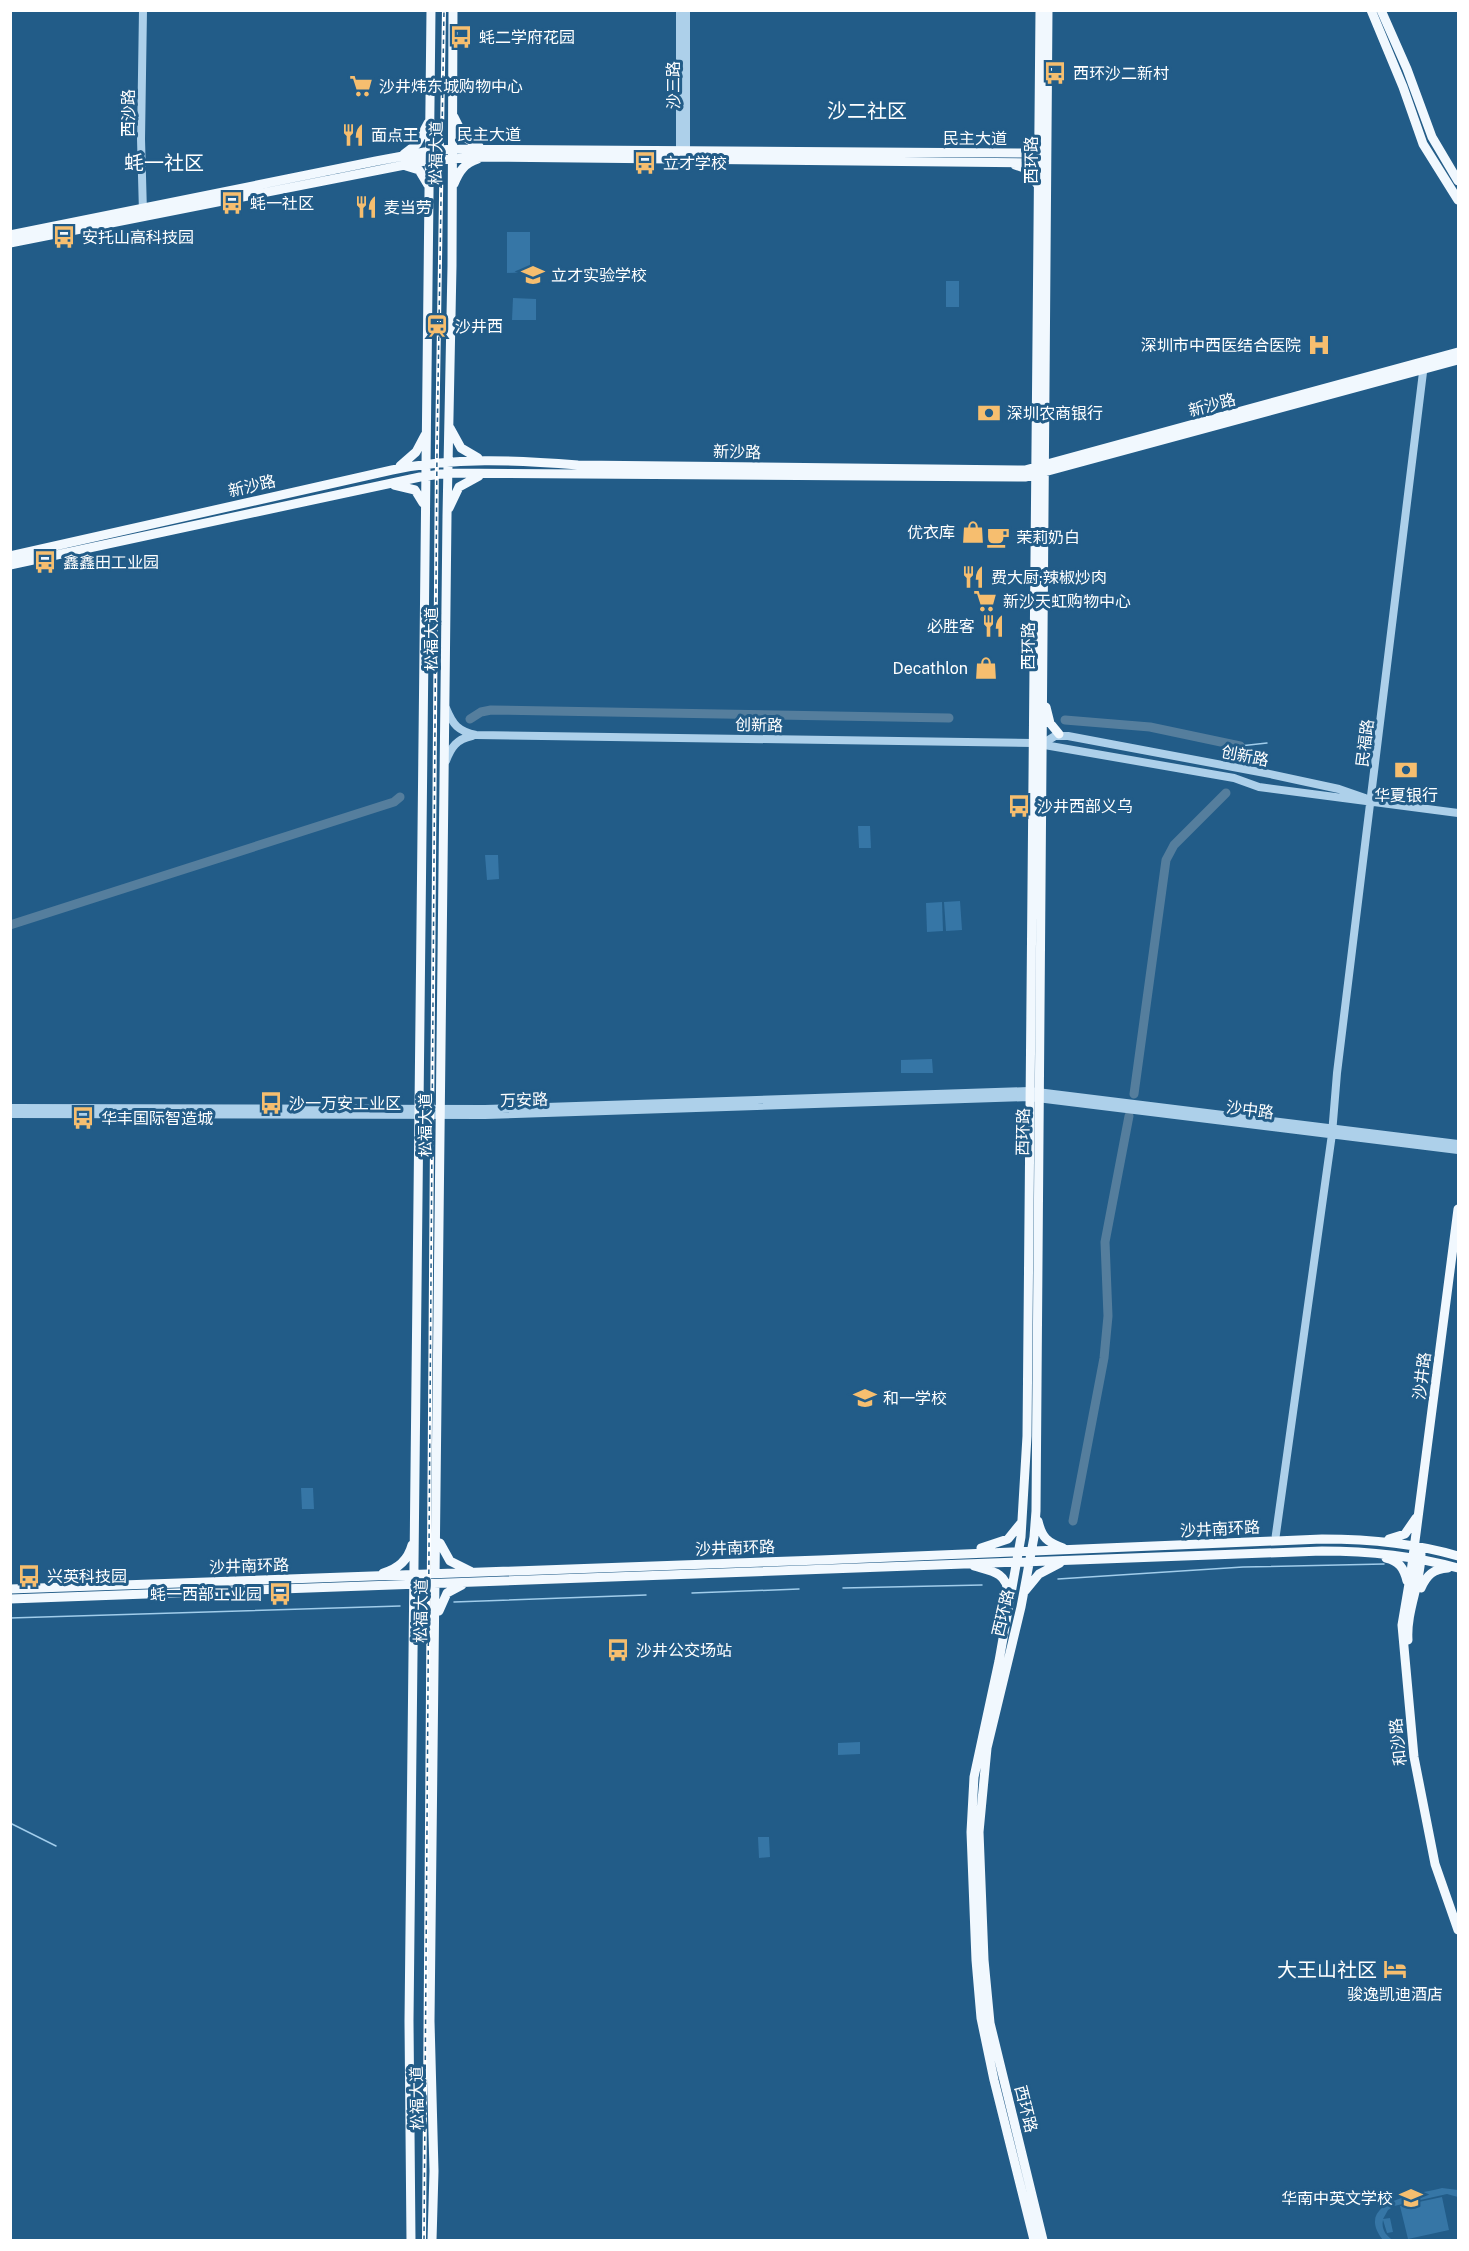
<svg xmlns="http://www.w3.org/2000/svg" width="1469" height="2251" font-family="'Public Sans','Noto Sans SC',sans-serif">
<rect width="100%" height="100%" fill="#225c88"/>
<path fill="#3676a6" d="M507 232H530V272L507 273Z
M946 281H959V307H946Z
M513 298 536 299V320H512Z
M858 826H870L871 848H859Z
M485 855H498L499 879 487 880Z
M960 901 962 930 946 931 944 902Z
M942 902 943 931 927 932 926 903Z
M932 1059 933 1073H901V1060Z
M301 1488H313L314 1509H302Z
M860 1742V1754L838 1755V1743Z
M758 1837H769L770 1857 759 1858Z
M1442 2188 1458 2190V2197L1447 2194 1394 2206 1388 2210 1383 2219 1390 2218 1393 2232 1387 2233 1383 2220C1381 2229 1386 2236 1393 2240H1383C1352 2201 1419 2194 1442 2188Z
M1442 2197 1449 2230 1408 2239 1400 2206Z"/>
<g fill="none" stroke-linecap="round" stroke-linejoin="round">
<path stroke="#a1cdeb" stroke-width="1.5" d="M1240 746 1267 743
M1058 1579 1243 1567 1384 1564
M843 1588 982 1585
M692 1593 799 1589
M454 1602 646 1595
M10 1618 400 1606
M10 1823 56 1846"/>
<path stroke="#557e9d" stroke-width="9" d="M470 719 481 712 491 710 949 718
M1065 720 1150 727 1240 746 1239 757
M10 925 394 802 400 797
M1134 1094 1166 860 1174 845 1226 793
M1073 1521 1104 1358 1108 1316 1105 1242 1129 1116"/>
<path stroke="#add0ea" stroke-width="8" d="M143 10 141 139 143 213
M680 10V156
M686 10V155
M446 708C453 725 458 731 476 735L1033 743 1234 778 1259 787 1458 813
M1042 744 1055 736H1068L1265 773 1339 789 1365 798
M446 761C451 747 457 739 472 736
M10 1108 485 1109 1029 1091 1458 1144
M10 1114 485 1115 1029 1097 1458 1150
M1275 1541 1332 1134 1337 1073 1424 364"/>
<path stroke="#f1f8fe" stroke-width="9" d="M1371 10 1403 87 1423 144 1458 200
M1381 10 1407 69 1432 137 1458 181
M454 117 464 137 479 146
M404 154 417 144 428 123
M1015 165 1027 169 1037 184
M406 166 419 170 428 185
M454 184C459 171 465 163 478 159
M10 235 376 161 430 151 452 149 1031 153 1044 156
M10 243 430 160 487 157 1038 163 1041 160
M450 428 461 448 478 458
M400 466 416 452 425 435
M394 485 415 490 423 503
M449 508 459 487 479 476
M10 556 392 470C455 457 514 460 578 465L1025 470 1458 352
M10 565 420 477 448 473 1026 477 1458 360
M1046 707 1050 723 1059 734
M1458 1209 1411 1572 1402 1625 1414 1757 1435 1864 1458 1930
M1038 1521C1042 1538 1047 1542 1063 1548
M1389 1539 1405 1534 1416 1518
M440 1543 450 1561 470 1571
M981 1548 1008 1539 1021 1523
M1386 1558C1399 1561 1404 1568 1407 1581
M974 1566C991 1571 1007 1572 1008 1593
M383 1573C398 1569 408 1560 412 1545
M1421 1588C1427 1575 1433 1569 1448 1568
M10 1589 820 1560 1322 1539C1368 1539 1414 1543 1458 1556
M1025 1591 1039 1574 1060 1563
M10 1599 1322 1551C1368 1551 1414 1556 1458 1568
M439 1611 447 1593 462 1585
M1408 1640C1406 1611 1421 1583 1421 1554
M411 2240 409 2021 431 10
M432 2240 434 2171 430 2021 447 516 452 266 453 10
M1034 2240 994 2080 981 2018 976 1960 971 1832 974 1777 999 1661 1021 1537 1027 1436 1040 10
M1043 2240 990 2023 984 1960 979 1832 987 1748 1021 1607 1034 1537 1036 1511 1048 10"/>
<g stroke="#fff" stroke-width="4">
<path id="rail" d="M424 2240 437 449 444 10"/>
</g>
<use href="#rail" stroke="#225c88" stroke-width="1.5" stroke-dasharray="4.5" stroke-linecap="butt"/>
</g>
<defs>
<g id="bus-bare" transform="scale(1.8)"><path d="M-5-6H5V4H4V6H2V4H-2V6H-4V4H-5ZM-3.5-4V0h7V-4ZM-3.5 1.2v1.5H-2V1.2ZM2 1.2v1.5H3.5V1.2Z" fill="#f6be6f" stroke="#225c88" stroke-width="2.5" paint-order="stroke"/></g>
<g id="supermarket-bare" transform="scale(1.8)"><path d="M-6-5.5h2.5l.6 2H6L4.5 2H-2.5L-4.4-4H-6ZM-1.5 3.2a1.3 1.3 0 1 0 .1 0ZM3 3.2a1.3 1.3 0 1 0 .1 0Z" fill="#f6be6f" stroke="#225c88" stroke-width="2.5" paint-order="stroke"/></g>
<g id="restaurant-bare" transform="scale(1.8)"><path d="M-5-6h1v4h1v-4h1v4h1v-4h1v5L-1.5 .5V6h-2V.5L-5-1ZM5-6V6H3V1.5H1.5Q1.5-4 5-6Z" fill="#f6be6f" stroke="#225c88" stroke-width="2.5" paint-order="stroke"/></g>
<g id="school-bare" transform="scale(1.8)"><path d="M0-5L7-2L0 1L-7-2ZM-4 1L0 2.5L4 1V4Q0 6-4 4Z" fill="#f6be6f" stroke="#225c88" stroke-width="2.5" paint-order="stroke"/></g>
<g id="station-bare" transform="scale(1.8)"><path d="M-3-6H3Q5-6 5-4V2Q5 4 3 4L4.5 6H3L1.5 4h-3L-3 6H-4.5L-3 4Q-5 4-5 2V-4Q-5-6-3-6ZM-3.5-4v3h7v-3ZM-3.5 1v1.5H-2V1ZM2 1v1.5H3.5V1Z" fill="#f6be6f" stroke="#225c88" stroke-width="2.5" paint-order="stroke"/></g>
<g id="hospital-bare" transform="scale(1.8)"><path d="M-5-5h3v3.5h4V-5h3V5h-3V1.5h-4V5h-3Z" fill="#f6be6f" stroke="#225c88" stroke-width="2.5" paint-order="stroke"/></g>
<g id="bank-bare" transform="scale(1.8)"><path d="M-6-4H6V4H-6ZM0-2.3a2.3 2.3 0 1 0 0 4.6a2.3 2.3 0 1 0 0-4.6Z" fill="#f6be6f" stroke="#225c88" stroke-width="2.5" paint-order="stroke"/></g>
<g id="shop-bare" transform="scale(1.8)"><path d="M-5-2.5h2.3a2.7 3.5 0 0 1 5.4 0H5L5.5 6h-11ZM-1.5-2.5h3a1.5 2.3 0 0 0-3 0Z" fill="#f6be6f" stroke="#225c88" stroke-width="2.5" paint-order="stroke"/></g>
<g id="cafe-bare" transform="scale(1.8)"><path d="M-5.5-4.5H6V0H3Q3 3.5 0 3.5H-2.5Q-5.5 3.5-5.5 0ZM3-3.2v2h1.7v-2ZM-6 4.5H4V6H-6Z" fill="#f6be6f" stroke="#225c88" stroke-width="2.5" paint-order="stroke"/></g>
<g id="hotel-bare" transform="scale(1.8)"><path d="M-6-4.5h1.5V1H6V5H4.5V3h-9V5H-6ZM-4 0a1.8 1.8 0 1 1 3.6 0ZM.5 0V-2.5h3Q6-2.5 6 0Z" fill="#f6be6f" stroke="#225c88" stroke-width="2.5" paint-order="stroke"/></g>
</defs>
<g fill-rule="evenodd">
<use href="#bus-bare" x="461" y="37"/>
<use href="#bus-bare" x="1055" y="73"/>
<use href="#supermarket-bare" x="361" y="86"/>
<use href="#restaurant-bare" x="353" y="135"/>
<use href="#bus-bare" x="645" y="163"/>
<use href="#bus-bare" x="232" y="203"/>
<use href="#restaurant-bare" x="366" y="207"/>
<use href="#bus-bare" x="64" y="237"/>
<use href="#school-bare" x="533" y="275"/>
<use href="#station-bare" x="437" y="326"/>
<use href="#hospital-bare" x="1319" y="345"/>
<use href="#bank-bare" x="989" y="413"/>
<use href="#shop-bare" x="973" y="532"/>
<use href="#cafe-bare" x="998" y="537"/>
<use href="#bus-bare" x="45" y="562"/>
<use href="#restaurant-bare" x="973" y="577"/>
<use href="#supermarket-bare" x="985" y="601"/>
<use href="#restaurant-bare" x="993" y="626"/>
<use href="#shop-bare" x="986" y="668"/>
<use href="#bank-bare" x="1406" y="770"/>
<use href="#bus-bare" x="1019" y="806"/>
<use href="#bus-bare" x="271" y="1103"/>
<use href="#bus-bare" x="83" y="1118"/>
<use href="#school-bare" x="865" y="1398"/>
<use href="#bus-bare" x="29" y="1576"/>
<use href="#bus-bare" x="280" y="1594"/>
<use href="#bus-bare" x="618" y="1650"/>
<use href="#hotel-bare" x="1395" y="1969"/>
<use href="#school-bare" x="1411" y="2198"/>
</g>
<g text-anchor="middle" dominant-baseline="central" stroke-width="6" stroke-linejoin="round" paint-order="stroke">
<g font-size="16" fill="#fff" stroke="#225c88" text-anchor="start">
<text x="479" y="37">蚝二学府花园</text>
<text x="1073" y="73">西环沙二新村</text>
<text x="379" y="86">沙井炜东城购物中心</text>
<text x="371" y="135">面点王</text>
<text x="663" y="163">立才学校</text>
<text x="250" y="203">蚝一社区</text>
<text x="384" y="207">麦当劳</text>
<text x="82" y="237">安托山高科技园</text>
<text x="551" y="275">立才实验学校</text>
<text x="455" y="326">沙井西</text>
<text x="1301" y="345" text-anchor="end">深圳市中西医结合医院</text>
<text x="1007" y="413">深圳农商银行</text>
<text x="955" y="532" text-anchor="end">优衣库</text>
<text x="1016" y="537">茉莉奶白</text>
<text x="63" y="562">鑫鑫田工业园</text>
<text x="991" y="577">费大厨·辣椒炒肉</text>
<text x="1003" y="601">新沙天虹购物中心</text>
<text x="975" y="626" text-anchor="end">必胜客</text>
<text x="968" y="668" text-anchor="end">Decathlon</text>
<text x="1406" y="795" text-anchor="middle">华夏银行</text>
<text x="1037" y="806">沙井西部义乌</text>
<text x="289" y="1103">沙一万安工业区</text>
<text x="101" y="1118">华丰国际智造城</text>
<text x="883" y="1398">和一学校</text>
<text x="47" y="1576">兴英科技园</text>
<text x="262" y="1594" text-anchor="end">蚝一西部工业园</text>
<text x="636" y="1650">沙井公交场站</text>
<text x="1395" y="1994" text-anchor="middle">骏逸凯迪酒店</text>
<text x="1393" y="2198" text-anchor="end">华南中英文学校</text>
</g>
<g font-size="16" fill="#fff" stroke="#225c88">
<text transform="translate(673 85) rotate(-90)">沙三路</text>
<text transform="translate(128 113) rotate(-90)">西沙路</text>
<text x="489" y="134">民主大道</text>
<text x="975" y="138">民主大道</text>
<text transform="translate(436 153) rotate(-89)">松福大道</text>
<text transform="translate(1031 160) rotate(-90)">西环路</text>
<text transform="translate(1212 405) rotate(-15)">新沙路</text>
<text transform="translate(737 452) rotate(1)">新沙路</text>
<text transform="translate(252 486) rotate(-13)">新沙路</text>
<text transform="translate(431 639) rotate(-90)">松福大道</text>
<text transform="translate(1028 646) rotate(-90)">西环路</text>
<text transform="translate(759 725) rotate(1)">创新路</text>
<text transform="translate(1365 743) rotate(-83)">民福路</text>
<text transform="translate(1245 756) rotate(11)">创新路</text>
<text transform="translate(524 1100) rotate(-2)">万安路</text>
<text transform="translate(1250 1110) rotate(7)">沙中路</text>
<text transform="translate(425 1125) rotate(-90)">松福大道</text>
<text transform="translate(1023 1132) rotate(-89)">西环路</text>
<text transform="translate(1422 1376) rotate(-83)">沙井路</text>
<text transform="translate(1220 1529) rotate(-3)">沙井南环路</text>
<text transform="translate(735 1548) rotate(-2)">沙井南环路</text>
<text transform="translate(249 1566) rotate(-2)">沙井南环路</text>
<text transform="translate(421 1611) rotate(-89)">松福大道</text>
<text transform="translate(1003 1613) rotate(-77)">西环路</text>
<text transform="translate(1398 1742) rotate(-96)">和沙路</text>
<text transform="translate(417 2098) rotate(-91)">松福大道</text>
<text transform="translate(1026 2109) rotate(76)">西环路</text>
</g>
<g font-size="20" fill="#fff" stroke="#225c88">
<text x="867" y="111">沙二社区</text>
<text x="164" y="163">蚝一社区</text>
<text x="1327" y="1970">大王山社区</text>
</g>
</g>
<rect width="1469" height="2251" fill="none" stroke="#ffffff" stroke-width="24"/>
</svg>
